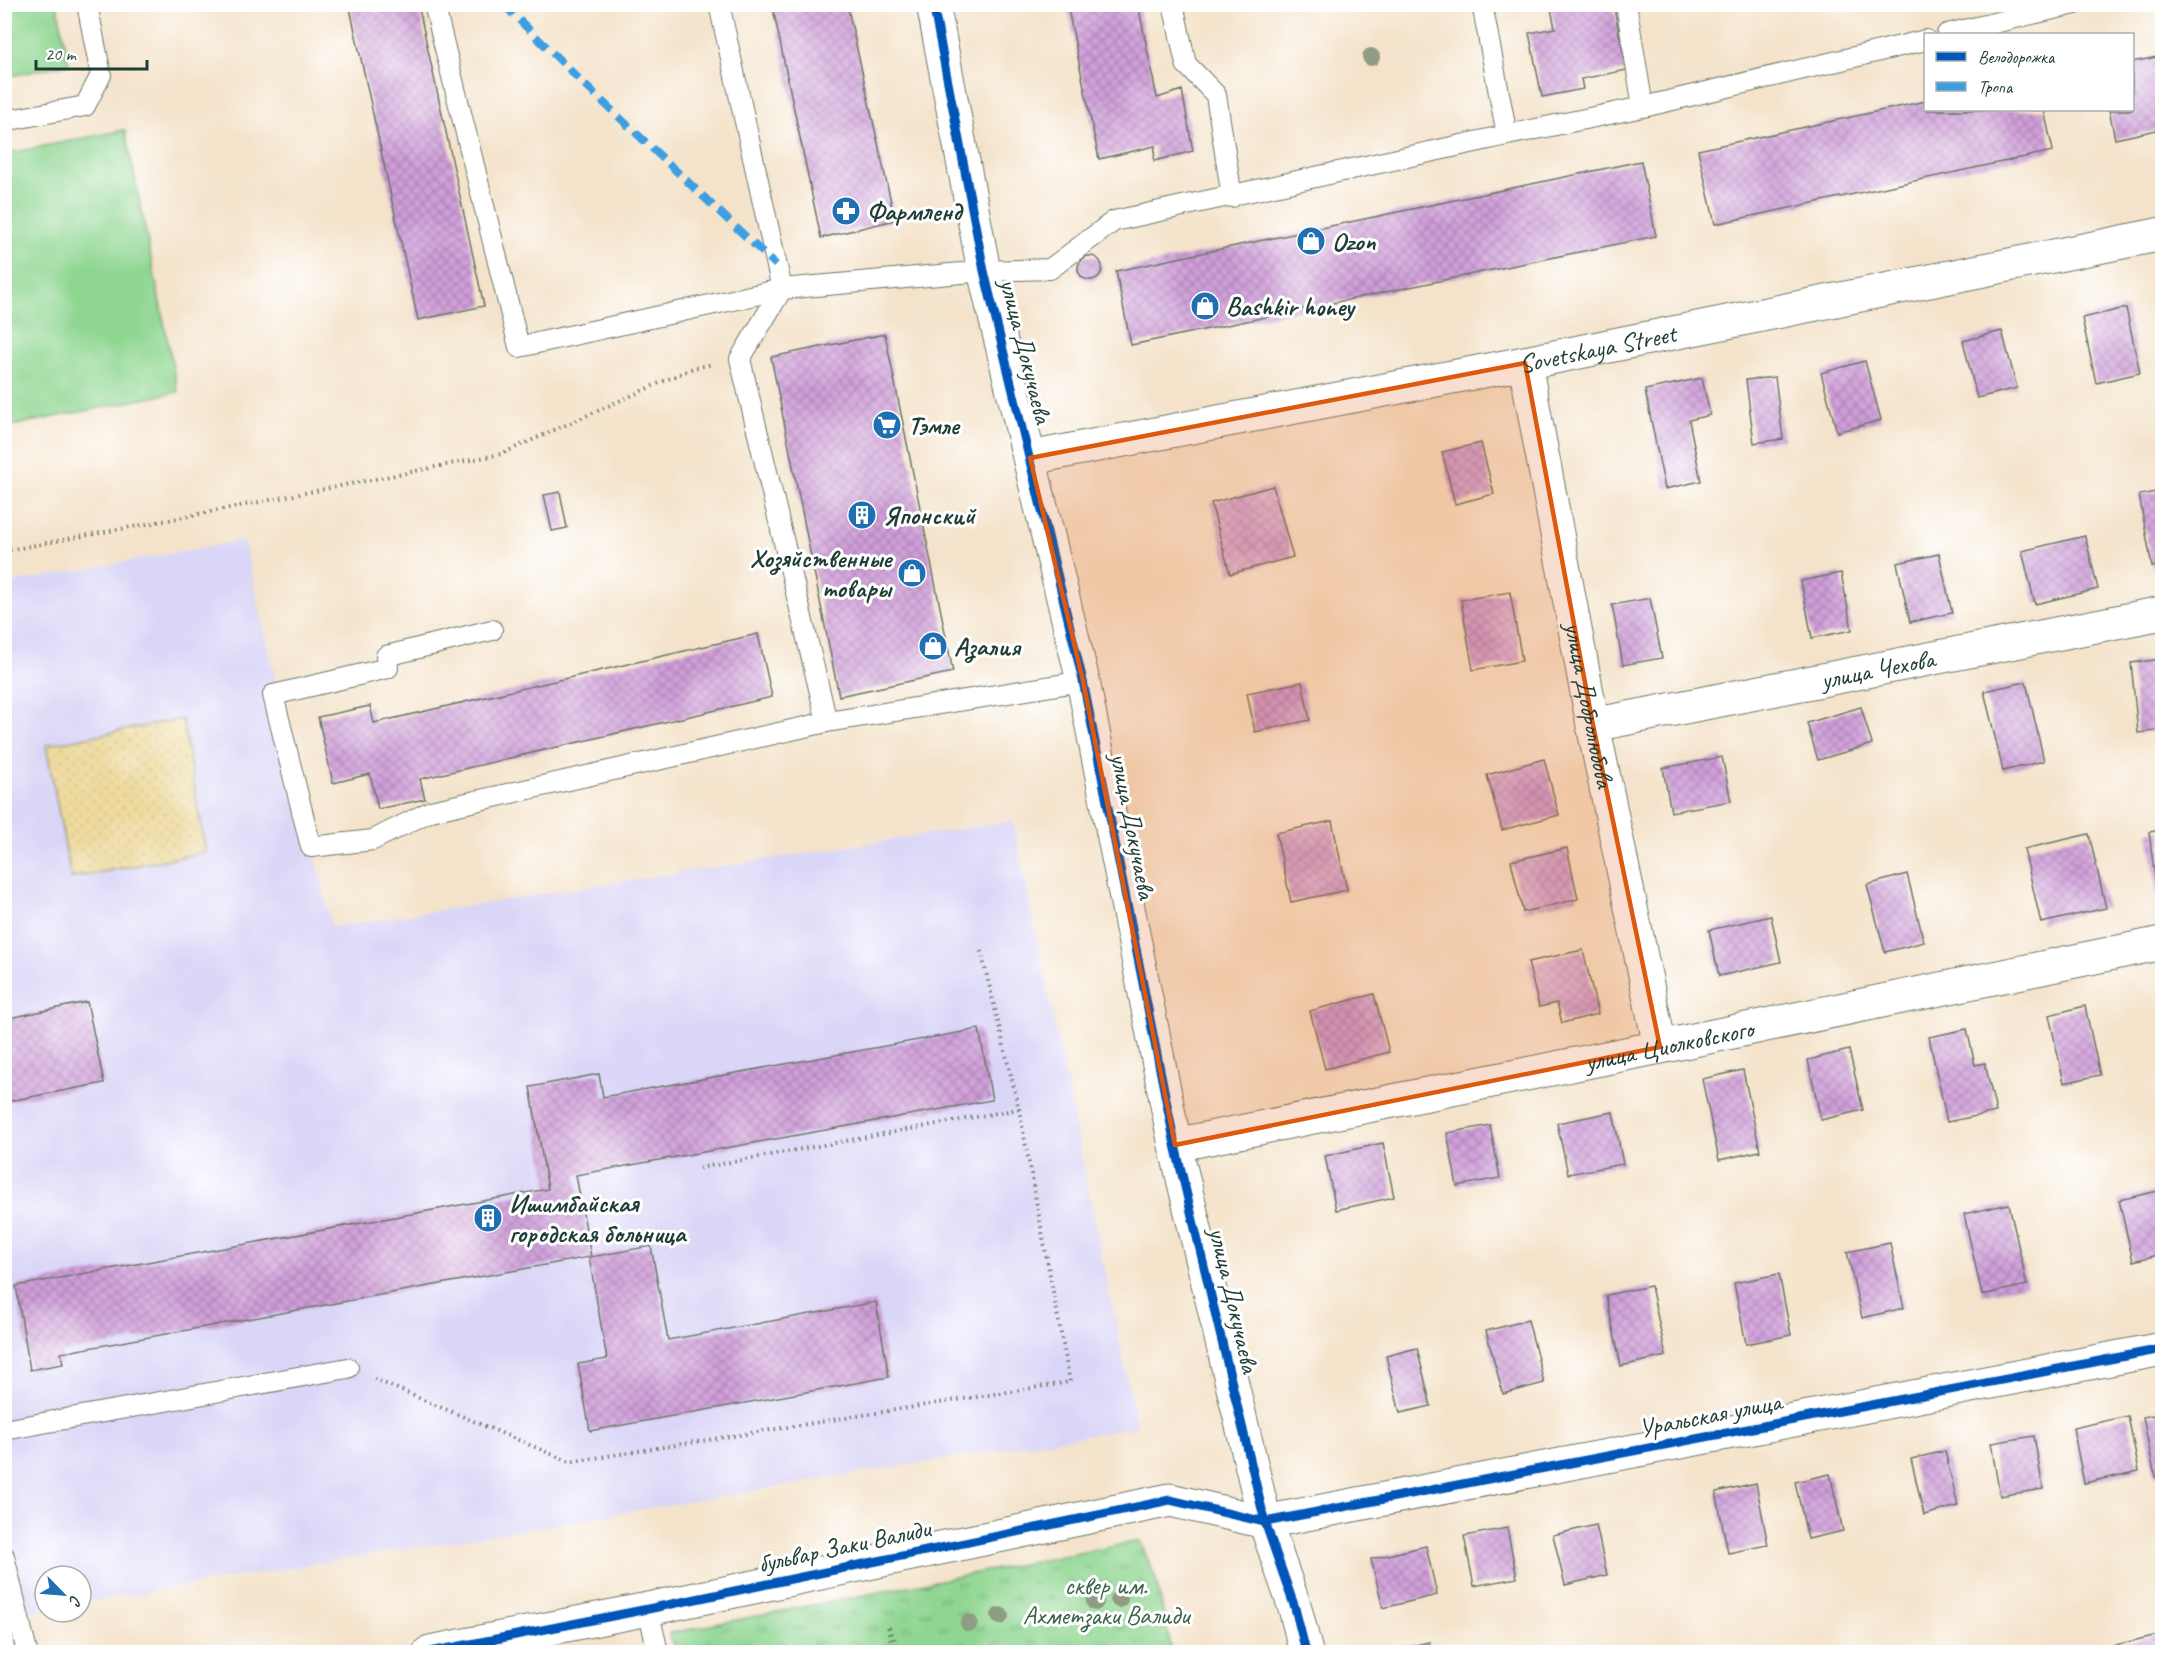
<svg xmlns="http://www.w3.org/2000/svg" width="2167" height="1657" font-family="Caveat,sans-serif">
<defs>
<pattern id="grass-tufts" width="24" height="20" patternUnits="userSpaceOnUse" patternTransform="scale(1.5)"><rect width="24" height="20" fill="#8fd691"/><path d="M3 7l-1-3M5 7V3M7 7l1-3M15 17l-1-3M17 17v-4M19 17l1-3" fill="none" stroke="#74af77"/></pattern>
<pattern id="sand-dots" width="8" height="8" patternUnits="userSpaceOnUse" patternTransform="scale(1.5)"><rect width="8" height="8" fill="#eeda9e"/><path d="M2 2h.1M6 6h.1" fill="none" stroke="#ccbc89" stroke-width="1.8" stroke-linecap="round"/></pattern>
<pattern id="building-cross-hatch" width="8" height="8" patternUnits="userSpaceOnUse" patternTransform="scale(1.5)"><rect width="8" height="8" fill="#d19fda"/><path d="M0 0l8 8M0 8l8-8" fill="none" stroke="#a983b2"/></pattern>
</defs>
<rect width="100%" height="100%" fill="#fff"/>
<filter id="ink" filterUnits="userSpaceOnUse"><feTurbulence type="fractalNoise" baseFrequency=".0167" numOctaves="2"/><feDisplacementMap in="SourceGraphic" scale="12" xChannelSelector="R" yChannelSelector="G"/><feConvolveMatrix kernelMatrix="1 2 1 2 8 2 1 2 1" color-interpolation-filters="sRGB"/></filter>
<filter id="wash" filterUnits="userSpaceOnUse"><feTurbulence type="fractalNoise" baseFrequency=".008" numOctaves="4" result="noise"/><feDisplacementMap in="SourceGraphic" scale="24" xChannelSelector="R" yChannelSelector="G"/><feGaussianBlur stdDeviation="1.35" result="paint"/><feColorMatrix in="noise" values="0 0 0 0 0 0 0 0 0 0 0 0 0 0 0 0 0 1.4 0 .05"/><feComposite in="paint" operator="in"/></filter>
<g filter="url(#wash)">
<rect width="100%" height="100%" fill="#f4e3ca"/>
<path fill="#dad6f7" d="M244 540 332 927 1013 821 1137 1427 81 1603V1576H45V1609L5 1615V584Z"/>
<path fill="url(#grass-tufts)" stroke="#578a62" stroke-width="1.5" d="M1140 1541 1156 1579 1172 1652H675L670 1633Z"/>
<path fill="url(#sand-dots)" stroke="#868c69" stroke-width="1.5" d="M182 719 206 852 71 878 46 745Z"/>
<path fill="#8fd691" stroke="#578a62" stroke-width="1.5" d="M5 4 57 5 69 64 5 77Z
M125 130 178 392 5 427V154Z"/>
<g id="blocks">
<path fill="url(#building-cross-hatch)" d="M349 4H418L484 306 418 320Z
M772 4H847L895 220 821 238Z
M1067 4H1138L1157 98 1182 90 1193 151 1154 161 1155 146 1099 159Z
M1550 4H1613L1627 70 1581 79 1583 89 1542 97 1529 33 1555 28Z
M2162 56V129L2115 139 2109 110H2132V62Z
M1926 101V110H2044L2053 151 1715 224 1698 150Z
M1641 161 1656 236 1131 345 1116 271Z
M1078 268a12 12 0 1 1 24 0a12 12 0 1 1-24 0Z
M2126 308 2140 373 2096 383 2082 318Z
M2002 331 2017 388 1977 398 1963 341Z
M885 334 953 672 839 696 771 357Z
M1865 361 1881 420 1837 432 1821 373Z
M1775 377 1783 439 1754 443 1746 380Z
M1702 378 1710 415 1689 420 1701 481 1665 489 1645 390Z
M1481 443 1494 494 1455 504 1442 452Z
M1273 486 1293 557 1230 574 1211 503Z
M2162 491V565L2152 567 2139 495Z
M560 492 567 528 552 531 544 495Z
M2085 536 2098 589 2035 604 2022 551Z
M1939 554 1952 613 1910 622 1897 563Z
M1841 573 1852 630 1812 638 1801 581Z
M1510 592 1522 661 1473 670 1461 600Z
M1650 598 1662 658 1623 665 1612 605Z
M758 634 772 697 420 779 425 799 378 809 370 774 333 783 318 717 370 706 374 723Z
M2162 659V730L2138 733 2131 663Z
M1302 682 1310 720 1255 732 1247 693Z
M2026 682 2044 761 2003 771 1984 691Z
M1861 707 1872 744 1818 760 1807 723Z
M1722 757 1731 801 1671 812 1663 768Z
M1544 759 1559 815 1502 830 1487 775Z
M1332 821 1347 890 1291 902 1276 833Z
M2162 830V893L2157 894 2149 832Z
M2089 834 2106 908 2041 923 2024 849Z
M1567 848 1578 899 1523 912 1511 861Z
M1907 874 1924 942 1885 952 1867 885Z
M1771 916 1781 962 1719 976 1709 930Z
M1583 950 1598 1014 1562 1023 1557 1003 1539 1007 1528 962Z
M1374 994 1389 1052 1325 1069 1310 1011Z
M87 1002 104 1083 4 1102V1019Z
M2085 1006 2100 1075 2064 1083 2049 1015Z
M979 1029 992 1100 576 1175 591 1257 651 1246 668 1340 876 1302 889 1377 590 1431 578 1364 607 1359 589 1257 61 1353 63 1364 30 1370 16 1286 548 1189 530 1087 599 1074 603 1097Z
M1967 1029 1975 1065 1985 1063 1996 1112 1947 1122 1929 1037Z
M1849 1050 1863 1110 1821 1120 1808 1060Z
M1743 1070 1760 1151 1719 1160 1702 1079Z
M1613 1112 1623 1164 1568 1174 1557 1123Z
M1490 1125 1500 1178 1457 1186 1447 1133Z
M1383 1143 1394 1197 1336 1210 1325 1156Z
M2162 1190V1254L2133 1261 2119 1200Z
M2009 1204 2027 1285 1982 1295 1964 1214Z
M1890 1243 1904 1308 1862 1318 1847 1252Z
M1779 1274 1791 1335 1746 1344 1734 1283Z
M1651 1286 1666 1356 1621 1366 1606 1295Z
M1528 1320 1544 1383 1503 1394 1486 1331Z
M1417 1348 1431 1406 1400 1413 1386 1356Z
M2162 1413V1475L2155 1477 2143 1417Z
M2128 1416 2139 1471 2084 1483 2073 1428Z
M2034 1436 2043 1489 2000 1496 1991 1443Z
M1945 1451 1958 1506 1924 1515 1911 1459Z
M1830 1474 1843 1531 1808 1539 1795 1482Z
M1756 1483 1768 1545 1728 1553 1716 1492Z
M1596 1525 1607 1575 1565 1585 1553 1535Z
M1507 1528 1517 1578 1474 1586 1464 1536Z
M1426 1546 1437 1595 1383 1608 1371 1559Z
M2162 1634V1652H2117L2115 1645Z
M1429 1642 1431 1652H1388Z"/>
</g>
</g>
<g filter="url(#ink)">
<use href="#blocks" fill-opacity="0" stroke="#6a7768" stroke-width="1.5"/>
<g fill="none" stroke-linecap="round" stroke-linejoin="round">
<g stroke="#6a7768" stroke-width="22">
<path id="service" d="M434 4 519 347 782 289 984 271
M1173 4 1186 64 1216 95 1232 197
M1482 4 1507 135
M1626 4 1643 107
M1947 34 2075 4
M4 121 85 106 101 75 87 4
M985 271 1050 269 1114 221 1507 135 1643 107 1926 40
M492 630 386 656 388 668 273 695 311 847 373 840 431 811 827 722 740 359 782 289 719 4
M827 722 1083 681
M4 1430 348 1368
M4 1556 27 1652
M648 1609 658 1652"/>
</g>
<g stroke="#6a7768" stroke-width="35">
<g id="minor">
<path d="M933 4 984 271 1083 681 1175 1145 1265 1522 1295 1608 1306 1652"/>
<path id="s1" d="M1525 363 1593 725 1660 1047"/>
<path id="s2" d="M1030 458 1525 363 2162 234"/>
<path id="s3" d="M1593 725 2162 613"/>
<path id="s4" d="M1175 1145 1660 1047 2162 943"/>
<path d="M430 1652 648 1609 1170 1500 1265 1522 2162 1349"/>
</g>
</g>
<path stroke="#6a7768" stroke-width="4" stroke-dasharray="1.5 4.5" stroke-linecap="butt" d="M4 551 179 518 501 454 693 368 714 364
M699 1168 1019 1109
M374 1379 570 1462 1070 1382 1019 1109 980 947
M893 1652 888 1625 901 1652"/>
<use href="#service" stroke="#fff" stroke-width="20"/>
<use href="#minor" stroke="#fff" stroke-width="33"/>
<path stroke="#3c9ee2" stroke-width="8" stroke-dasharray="15 8" stroke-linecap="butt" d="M503 4 586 86 776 265"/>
<g stroke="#fff" stroke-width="13">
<path id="cycleway" d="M933 4 984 271 1083 681 1175 1145 1265 1522 1295 1608 1306 1652
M430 1652 648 1609 1170 1500 1265 1522 2162 1349"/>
</g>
<use href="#cycleway" stroke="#0057b8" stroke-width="9"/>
</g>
<g fill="#8e9d84">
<circle cx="1371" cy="57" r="9"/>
<circle cx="1119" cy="1599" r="9"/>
<circle cx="1095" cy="1602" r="9"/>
<circle cx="1000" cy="1616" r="9"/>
<circle cx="969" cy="1623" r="9"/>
</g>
</g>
<path fill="#de580e" fill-opacity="0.2" stroke="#de580e" stroke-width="4.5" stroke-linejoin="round" d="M1525 363 1593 725 1660 1047 1175 1145 1083 681 1030 458Z"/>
<defs>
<g id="pharmacy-disc" transform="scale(1.5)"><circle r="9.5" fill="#1f6fb2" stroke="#fff"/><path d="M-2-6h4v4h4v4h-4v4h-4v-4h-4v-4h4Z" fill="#fff"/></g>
<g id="shop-disc" transform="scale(1.5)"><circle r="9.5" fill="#1f6fb2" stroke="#fff"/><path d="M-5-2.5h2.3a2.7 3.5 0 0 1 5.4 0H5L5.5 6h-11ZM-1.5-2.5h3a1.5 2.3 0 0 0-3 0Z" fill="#fff"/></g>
<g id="supermarket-disc" transform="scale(1.5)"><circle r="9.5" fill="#1f6fb2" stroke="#fff"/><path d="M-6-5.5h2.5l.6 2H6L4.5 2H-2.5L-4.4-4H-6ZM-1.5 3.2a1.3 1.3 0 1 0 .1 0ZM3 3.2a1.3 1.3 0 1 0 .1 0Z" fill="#fff"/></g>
<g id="building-disc" transform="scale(1.5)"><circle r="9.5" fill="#1f6fb2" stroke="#fff"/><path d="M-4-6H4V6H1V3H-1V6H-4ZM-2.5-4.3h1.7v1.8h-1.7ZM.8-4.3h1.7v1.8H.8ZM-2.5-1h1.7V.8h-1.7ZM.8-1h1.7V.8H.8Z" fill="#fff"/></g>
</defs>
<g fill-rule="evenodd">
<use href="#pharmacy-disc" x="846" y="211"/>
<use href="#shop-disc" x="1311" y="241"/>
<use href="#shop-disc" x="1205" y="306"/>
<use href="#supermarket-disc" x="887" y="425"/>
<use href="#building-disc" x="862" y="515"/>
<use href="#shop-disc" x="912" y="573"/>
<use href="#shop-disc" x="933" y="646"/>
<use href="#building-disc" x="488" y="1218"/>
</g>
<g text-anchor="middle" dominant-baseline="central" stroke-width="6" stroke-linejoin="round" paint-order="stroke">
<g font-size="26" font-weight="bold" fill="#1f3d34" stroke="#fff" text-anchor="start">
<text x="867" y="211">Фармленд</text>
<text x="1332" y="241">Ozon</text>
<text x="1226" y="306">Bashkir honey</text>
<text x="908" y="425">Тэмле</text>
<text x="883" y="515">Японский</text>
<text x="891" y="558" text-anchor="end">Хозяйственные<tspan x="891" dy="30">товары</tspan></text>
<text x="954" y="646">Азалия</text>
<text x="509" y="1203">Ишимбайская<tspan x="509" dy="30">городская больница</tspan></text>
</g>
<g font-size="26" fill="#1f3d34" stroke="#fff">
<text stroke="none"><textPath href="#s2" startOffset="578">Sovetskaya Street</textPath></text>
<text transform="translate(1026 351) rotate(76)">улица Докучаева</text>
<text stroke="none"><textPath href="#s3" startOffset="290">улица Чехова</textPath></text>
<text stroke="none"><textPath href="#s1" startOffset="348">улица Добролюбова</textPath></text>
<text transform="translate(1133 826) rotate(79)">улица Докучаева</text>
<text stroke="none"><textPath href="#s4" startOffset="504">улица Циолковского</textPath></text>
<text transform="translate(1234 1300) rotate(77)">улица Докучаева</text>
<text transform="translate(1710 1415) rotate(-11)">Уральская улица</text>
<text transform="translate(844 1546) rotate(-12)">бульвар Заки Валиди</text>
</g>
<g font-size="26" fill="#3b634b" stroke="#fff">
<text x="1106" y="1585">сквер им.<tspan x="1106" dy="30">Ахметзаки Валиди</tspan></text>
</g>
</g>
<rect width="2167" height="1657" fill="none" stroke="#fff" stroke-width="24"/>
<rect x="1924" y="33" width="210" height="78" fill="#ffffff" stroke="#a5b1ae" stroke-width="1.5"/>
<rect x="1936" y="52" width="30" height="9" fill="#0057b8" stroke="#a5b1ae" stroke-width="1.5"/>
<text x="1978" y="63" font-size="18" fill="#1f3d34">Велодорожка</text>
<rect x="1936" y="82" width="30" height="9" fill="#3c9ee2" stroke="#a5b1ae" stroke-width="1.5"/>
<text x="1978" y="93" font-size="18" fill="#1f3d34">Тропа</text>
<g transform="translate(63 1594) rotate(115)"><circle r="28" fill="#ffffff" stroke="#a5b1ae" stroke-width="1.5"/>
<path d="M0-4.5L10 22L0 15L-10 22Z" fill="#1f6fb2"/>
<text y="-9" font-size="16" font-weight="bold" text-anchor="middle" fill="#1f3d34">С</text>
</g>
<path d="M36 60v9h111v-9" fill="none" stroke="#1f3d34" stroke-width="3"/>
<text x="45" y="60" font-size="18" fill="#1f3d34" stroke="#ffffff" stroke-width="4.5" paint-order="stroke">20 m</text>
</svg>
